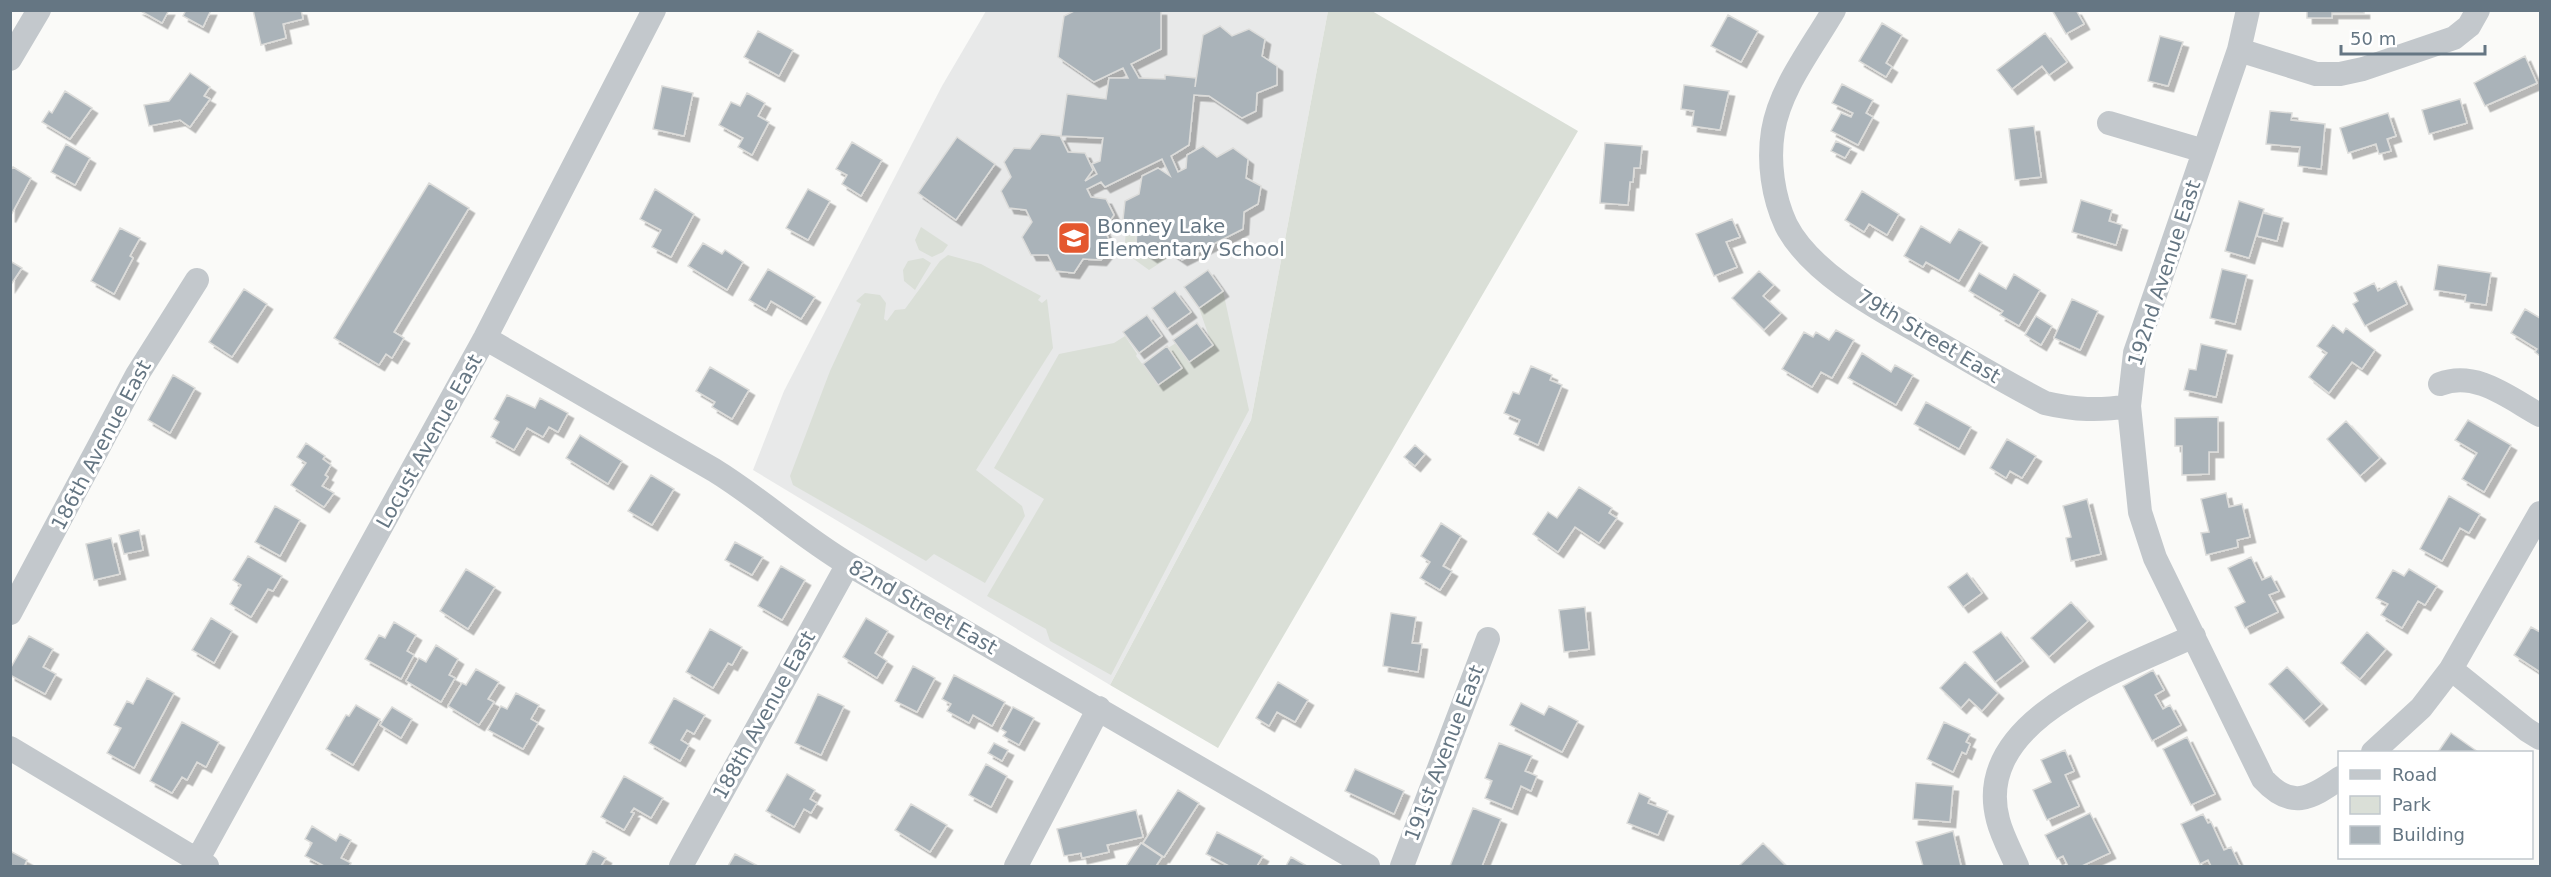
<svg xmlns="http://www.w3.org/2000/svg" width="2551" height="877" font-family="'DejaVu Sans',sans-serif">
<defs>
<filter id="shadow"><feDropShadow dx="5.5" dy="5.5" stdDeviation="0" flood-color="#0004"/></filter>
</defs>
<rect width="100%" height="100%" fill="#fafaf8"/>
<path fill="#e8e9e9" d="M986 11H1328L1251 420 1110 685 753 470 784 391 942 86Z"/>
<path fill="#dadfd7" d="M1328 11H1372L1578 131 1218 748 1110 685 1251 420Z
M921 227 948 245 943 252 932 257 919 250 915 240Z
M1135 227 1136 246 1151 257 1166 249 1174 254 1149 270 1124 252 1126 231Z
M948 255 981 264 1041 296 1038 300 1042 303 1047 299 1053 348 976 470 1022 506 1025 516 985 583 934 554 926 561 793 485 790 476 830 371 861 304 856 301 865 293 880 295 886 303 884 319 887 321 895 310 905 309 940 261Z
M923 258 931 263 915 290 904 281 903 270 908 261Z
M1223 291 1249 410 1111 675 1050 641 1046 629 987 596 1044 499 994 468 1059 354 1114 343 1125 336 1137 354 1136 356 1159 385 1182 368 1168 348 1176 343 1212 345 1199 308Z"/>
<path fill="#aab3b9" stroke="#dcdcda" stroke-width="1.5" filter="url(#shadow)" d="M139 10H169L162 23Z
M186 10H211L203 27 183 16Z
M253 10H301L303 19 283 24 286 38 261 45Z
M1076 10H1161V49L1131 64 1139 78 1165 79V75L1196 78 1195 87 1203 35 1220 26 1232 36 1249 29 1265 39 1262 56 1277 66V85L1257 93 1256 111 1242 118 1209 96 1194 95 1189 145 1171 156 1178 172 1186 168 1187 155 1203 146 1217 157 1233 148 1248 159 1246 178 1261 186 1258 204 1244 212 1243 229 1182 260 1166 249 1152 257 1136 246 1137 229 1123 219 1125 201 1139 194 1142 176 1158 168 1170 176 1162 159 1105 187 1101 182 1087 189 1091 197 1106 199 1114 215 1104 229 1112 246 1101 260 1083 259 1074 273 1056 271 1048 255H1031L1022 237 1032 222 1026 210 1009 208 1001 191 1011 177 1004 162 1014 148 1030 149 1041 134 1060 136 1068 152 1085 153 1093 170 1085 181 1097 174 1092 164 1100 161 1103 138 1061 136 1067 94 1106 99 1109 78H1128L1123 68 1094 82 1058 57 1064 16Z
M2052 10H2076L2084 24 2066 34Z
M2307 10H2364V13H2332V18H2307Z
M1728 15 1758 31 1741 62 1711 46Z
M1882 23 1902 35 1886 63 1892 67 1886 77 1859 61Z
M758 31 793 50 779 76 744 57Z
M2045 33 2067 62 2049 75 2042 66 2012 89 1997 70Z
M2160 36 2183 42 2168 86 2148 81Z
M2525 56 2537 83 2485 106 2474 83Z
M190 73 210 87 204 96 210 99 190 127 180 120 149 126 144 105 169 101Z
M1842 84 1873 100 1866 113 1873 117 1858 145 1831 131 1841 113 1851 117 1853 113 1832 103Z
M1684 85 1729 91 1720 130 1692 126 1694 111 1681 109Z
M662 86 693 93 684 136 653 129Z
M65 91 92 108 70 139 42 122 49 111 52 113Z
M747 93 765 103 758 116 769 122 752 155 738 147 743 138 719 125 731 102 740 106Z
M2460 99 2467 123 2429 134 2422 110Z
M2270 111 2292 113 2291 120 2325 124 2321 169 2298 166 2300 147 2266 144Z
M2388 113 2396 136 2387 139 2391 151 2379 154 2376 144 2348 153 2340 128Z
M2034 126 2041 177 2015 180 2009 129Z
M957 137 995 164 956 220 918 193Z
M1836 141 1851 148 1845 158 1831 151Z
M852 142 882 160 861 196 842 184 847 175 836 169Z
M1605 143 1642 146 1640 168H1634L1633 182H1630L1628 205 1600 203Z
M66 144 90 158 75 185 51 172Z
M13 167 31 178 10 217V171Z
M429 183 469 208 394 332 404 338 392 358 386 354 379 365 334 338Z
M655 189 694 214 671 257 652 247 661 230 640 219Z
M808 189 830 201 808 240 786 228Z
M1862 191 1899 214 1887 235 1869 224 1864 232 1845 220Z
M2081 200 2112 210 2109 221 2122 225 2116 245 2072 232Z
M2239 201 2264 209 2249 258 2225 251Z
M2263 213 2283 218 2277 241 2257 236Z
M1732 219 1740 237 1726 242 1737 267 1714 276 1696 234Z
M1921 226 1950 243 1959 229 1982 242 1959 281 1926 262 1923 267 1904 256Z
M120 228 140 238 130 256 133 258 114 294 91 281Z
M703 243 722 254 725 250 743 262 727 290 688 266Z
M10 261 22 268 10 286Z
M2438 265 2491 273 2486 305 2465 302 2466 295 2434 290Z
M768 269 815 297 801 319 771 301 766 310 749 300Z
M2222 269 2247 275 2235 324 2210 318Z
M1208 270 1223 291 1199 308 1184 287Z
M1759 271 1774 285 1763 296 1781 313 1764 330 1732 298Z
M1979 273 2006 289 2014 274 2040 290 2019 326 2000 315 2003 311 1969 291Z
M2396 281 2407 304 2365 326 2353 304 2358 301 2354 293 2374 283 2378 291Z
M244 289 267 304 232 357 209 342Z
M1175 291 1191 312 1167 329 1152 308Z
M2072 299 2098 311 2080 350 2054 338Z
M2525 309 2540 318V356L2535 352 2537 349 2511 333Z
M1147 315 1162 336 1139 353 1123 332Z
M2036 316 2052 326 2041 345 2025 335Z
M1197 323 1213 345 1189 362 1173 340Z
M2333 325 2343 333 2346 328 2375 350 2362 369 2352 362 2329 393 2309 377 2327 353 2317 346Z
M1836 330 1854 340 1832 378 1821 372 1812 387 1782 369 1804 332 1813 337 1816 332 1829 340Z
M2201 344 2227 350 2216 397 2184 390 2189 369 2196 370Z
M1167 346 1182 368 1158 385 1143 364Z
M1862 353 1891 372 1895 365 1913 375 1896 405 1848 378Z
M1531 366 1552 375 1550 380 1562 385 1538 445 1514 434 1520 420 1504 413 1513 392 1519 394Z
M710 367 749 390 732 419 712 407 715 402 696 391Z
M173 375 195 388 170 433 148 420Z
M507 395 535 408 540 398 568 413 558 432 549 427 543 437 527 428 514 450 491 437 499 422 494 419Z
M1926 402 1971 427 1959 449 1914 424Z
M2218 417V452H2209V474L2182 475V446H2175V418Z
M2468 420 2511 445 2484 492 2462 479 2477 453 2455 440Z
M2346 421 2380 458 2360 476 2327 439Z
M580 435 622 461 608 484 566 458Z
M2007 439 2036 456 2022 478 2010 471 2006 478 1990 468Z
M306 443 325 456 323 459 331 465 325 475 328 477 322 486 334 493 324 507 291 485 306 463 297 457Z
M1415 445 1425 454 1415 466 1404 457Z
M651 475 674 489 652 525 628 511Z
M1579 487 1612 508 1609 513 1617 518 1599 543 1575 527 1558 552 1533 534 1548 512 1557 518Z
M2226 493 2229 507 2242 504 2250 537 2237 540 2238 547 2206 555 2201 533 2209 532 2201 499Z
M2449 496 2480 514 2469 533 2460 528 2442 561 2420 549Z
M2087 499 2101 554 2071 561 2066 538 2071 537 2063 506Z
M275 506 300 520 280 556 255 542Z
M1441 523 1461 536 1443 566 1452 571 1440 590 1420 578 1430 562 1421 556Z
M139 530 143 550 124 554 119 535Z
M111 538 120 574 94 580 86 544Z
M735 542 763 557 752 575 725 560Z
M248 556 282 576 273 591 268 589 251 617 230 604 241 585 233 580Z
M2251 557 2262 580 2271 576 2279 591 2269 595 2278 612 2245 628 2235 607 2245 602 2228 568Z
M781 566 805 580 782 620 758 606Z
M466 569 495 587 468 629 440 611Z
M2409 569 2437 586 2425 605 2418 601 2402 628 2381 615 2388 604 2376 598 2393 570 2404 576Z
M1967 573 1982 593 1963 607 1948 587Z
M2071 602 2088 621 2049 657 2031 638Z
M1585 607 1589 649 1564 652 1559 610Z
M1391 613 1416 617 1412 643 1422 644 1418 672 1383 666Z
M211 618 232 631 214 663 192 650Z
M866 618 888 631 875 653 887 661 877 678 843 657Z
M394 622 416 635 407 651 414 655 401 679 365 659 379 635 385 638Z
M2531 627 2540 632V672L2514 655Z
M710 629 742 647 732 665 728 663 713 688 686 672Z
M2001 632 2023 661 1995 682 1973 652Z
M2367 632 2386 649 2360 679 2341 663Z
M29 636 53 649 43 667 56 674 45 694 10 675V669Z
M436 645 458 659 449 675 455 678 441 702 406 681 419 658 426 662Z
M1965 662 1998 693 1982 711 1969 699 1961 708 1940 688Z
M913 666 935 678 917 712 895 701Z
M2287 667 2322 704 2304 721 2269 684Z
M476 669 499 682 488 699 494 702 479 725 448 706 462 683 466 685Z
M2153 670 2164 690 2155 695 2163 709 2170 705 2181 725 2152 741 2123 686Z
M954 675 1005 702 992 726 973 715 969 723 947 711 951 704 942 699Z
M147 678 174 693 134 768 107 753 121 728 114 725 127 701 133 704Z
M1278 682 1308 700 1295 722 1277 712 1269 726 1256 718Z
M516 693 539 705 531 719 538 723 523 749 488 730 501 706 507 709Z
M818 694 844 706 821 755 795 743Z
M674 698 705 715 694 734 687 730 681 740 689 745 680 761 649 743Z
M1521 703 1544 715 1549 706 1578 721 1562 752 1510 725Z
M356 705 380 719 353 765 326 749 346 715 349 716Z
M392 707 412 719 401 738 380 725Z
M1013 707 1034 718 1019 745 1003 736 1006 732 1001 729Z
M182 722 219 742 206 767 197 762 187 780 182 777 172 793 150 781Z
M1944 722 1970 734 1966 742 1970 744 1966 754 1962 752 1953 772 1927 759Z
M2451 733 2478 752H2438Z
M2187 737 2215 794 2191 805 2163 749Z
M994 743 1008 750 1002 761 988 753Z
M1499 743 1532 756 1525 771 1537 776 1531 791 1521 786 1512 809 1485 798 1492 781 1485 778Z
M2065 750 2074 771 2065 775 2079 806 2047 820 2033 790 2051 782 2041 760Z
M986 764 1007 776 991 807 969 795Z
M1355 769 1404 791 1394 814 1345 791Z
M787 774 815 790 810 799 817 803 811 813 804 809 794 827 766 811Z
M624 776 663 798 651 818 634 808 631 812 634 813 624 830 601 817Z
M1916 783 1953 786 1950 822 1913 819Z
M1178 790 1199 803 1164 857 1143 843Z
M1639 793 1650 798 1648 803 1668 811 1658 835 1627 823Z
M911 804 947 825 930 852 895 830Z
M1473 808 1501 819 1482 866H1450Z
M1136 810 1143 837 1107 845 1109 852 1082 858 1081 853 1064 856 1057 829Z
M2090 813 2110 853 2082 866H2068L2063 856 2057 859 2045 835Z
M2203 814 2208 823 2211 822 2224 850 2231 847 2240 866H2211L2208 860 2200 864 2181 824Z
M312 826 336 841 340 834 351 840 341 858 351 863 349 866H324L305 856 312 843 305 839Z
M1953 831 1961 866H1923L1916 842Z
M1217 832 1263 856 1257 866H1229L1206 854Z
M1141 843 1162 857 1156 866H1126Z
M1763 843 1786 866H1739Z
M10 851 27 860 25 865 27 866H10Z
M593 851 606 858 601 866H585Z
M735 854 758 866H728Z
M1291 857 1307 866H1286Z"/>
<g fill="none" stroke-linecap="round" stroke-linejoin="round">
<path stroke="#c3c8cc" stroke-width="24" d="M1834 10C1812 48 1780 88 1773 131 1768 162 1773 197 1786 225 1812 276 1886 313 1935 341 1971 362 2008 384 2045 403 2075 410 2099 411 2129 406
M2248 10 2239 50 2135 353 2129 406 2140 512 2155 558 2263 779C2291 810 2310 799 2340 778
M2239 50 2316 74H2340L2363 69 2454 38 2469 26 2478 10
M10 59 39 10
M2109 123 2204 151
M485 338 714 470C761 499 801 536 848 564L1368 866
M2440 384C2476 370 2509 398 2540 415
M10 613 137 375 197 280
M2451 669 2527 730 2540 738
M10 748 207 866
M2373 752 2421 708 2451 669 2540 513
M194 866 485 338 654 10
M681 866 848 564
M1016 866 1099 708
M1402 866 1488 639
M2017 866C2011 852 2002 836 1998 820 1971 718 2124 669 2194 636"/>
</g>
<defs>
<g id="school-square" transform="scale(1.725)"><rect x="-9" y="-9" width="18" height="18" rx="4" fill="#e4572e" stroke="#fff"/><path d="M0-5L7-2L0 1L-7-2ZM-4 1L0 2.5L4 1V4Q0 6-4 4Z" fill="#fff"/></g>
</defs>
<g fill-rule="evenodd">
<use href="#school-square" x="1074" y="238"/>
</g>
<g text-anchor="middle" dominant-baseline="central" stroke-width="6" stroke-linejoin="round" paint-order="stroke">
<g font-size="20" fill="#657683" stroke="#fff" text-anchor="start">
<text x="1097" y="226">Bonney Lake<tspan x="1097" dy="23">Elementary School</tspan></text>
</g>
<g font-size="20" fill="#657683" stroke="#fff">
<text transform="translate(2164 273) rotate(-72)">192nd Avenue East</text>
<text transform="translate(1929 336) rotate(31)">79th Street East</text>
<text transform="translate(429 441) rotate(-61)">Locust Avenue East</text>
<text transform="translate(101 445) rotate(-62)">186th Avenue East</text>
<text transform="translate(923 607) rotate(30)">82nd Street East</text>
<text transform="translate(764 715) rotate(-61)">188th Avenue East</text>
<text transform="translate(1444 753) rotate(-69)">191st Avenue East</text>
</g>
</g>
<rect width="2551" height="877" fill="none" stroke="#657683" stroke-width="24"/>
<rect x="2338" y="751" width="195" height="108" fill="#ffffff" stroke="#c1c8cd" stroke-width="1.5"/>
<rect x="2350" y="770" width="30" height="9" fill="#c3c8cc" stroke="#c1c8cd" stroke-width="1.5"/>
<text x="2392" y="781" font-size="18" fill="#657683">Road</text>
<rect x="2350" y="796" width="30" height="18" fill="#dadfd7" stroke="#c1c8cd" stroke-width="1.5"/>
<text x="2392" y="811" font-size="18" fill="#657683">Park</text>
<rect x="2350" y="826" width="30" height="18" fill="#aab3b9" stroke="#c1c8cd" stroke-width="1.5"/>
<text x="2392" y="841" font-size="18" fill="#657683">Building</text>
<path d="M2341 45v9h144v-9" fill="none" stroke="#657683" stroke-width="3"/>
<text x="2350" y="45" font-size="18" fill="#657683" stroke="#ffffff" stroke-width="4.5" paint-order="stroke">50 m</text>
</svg>
